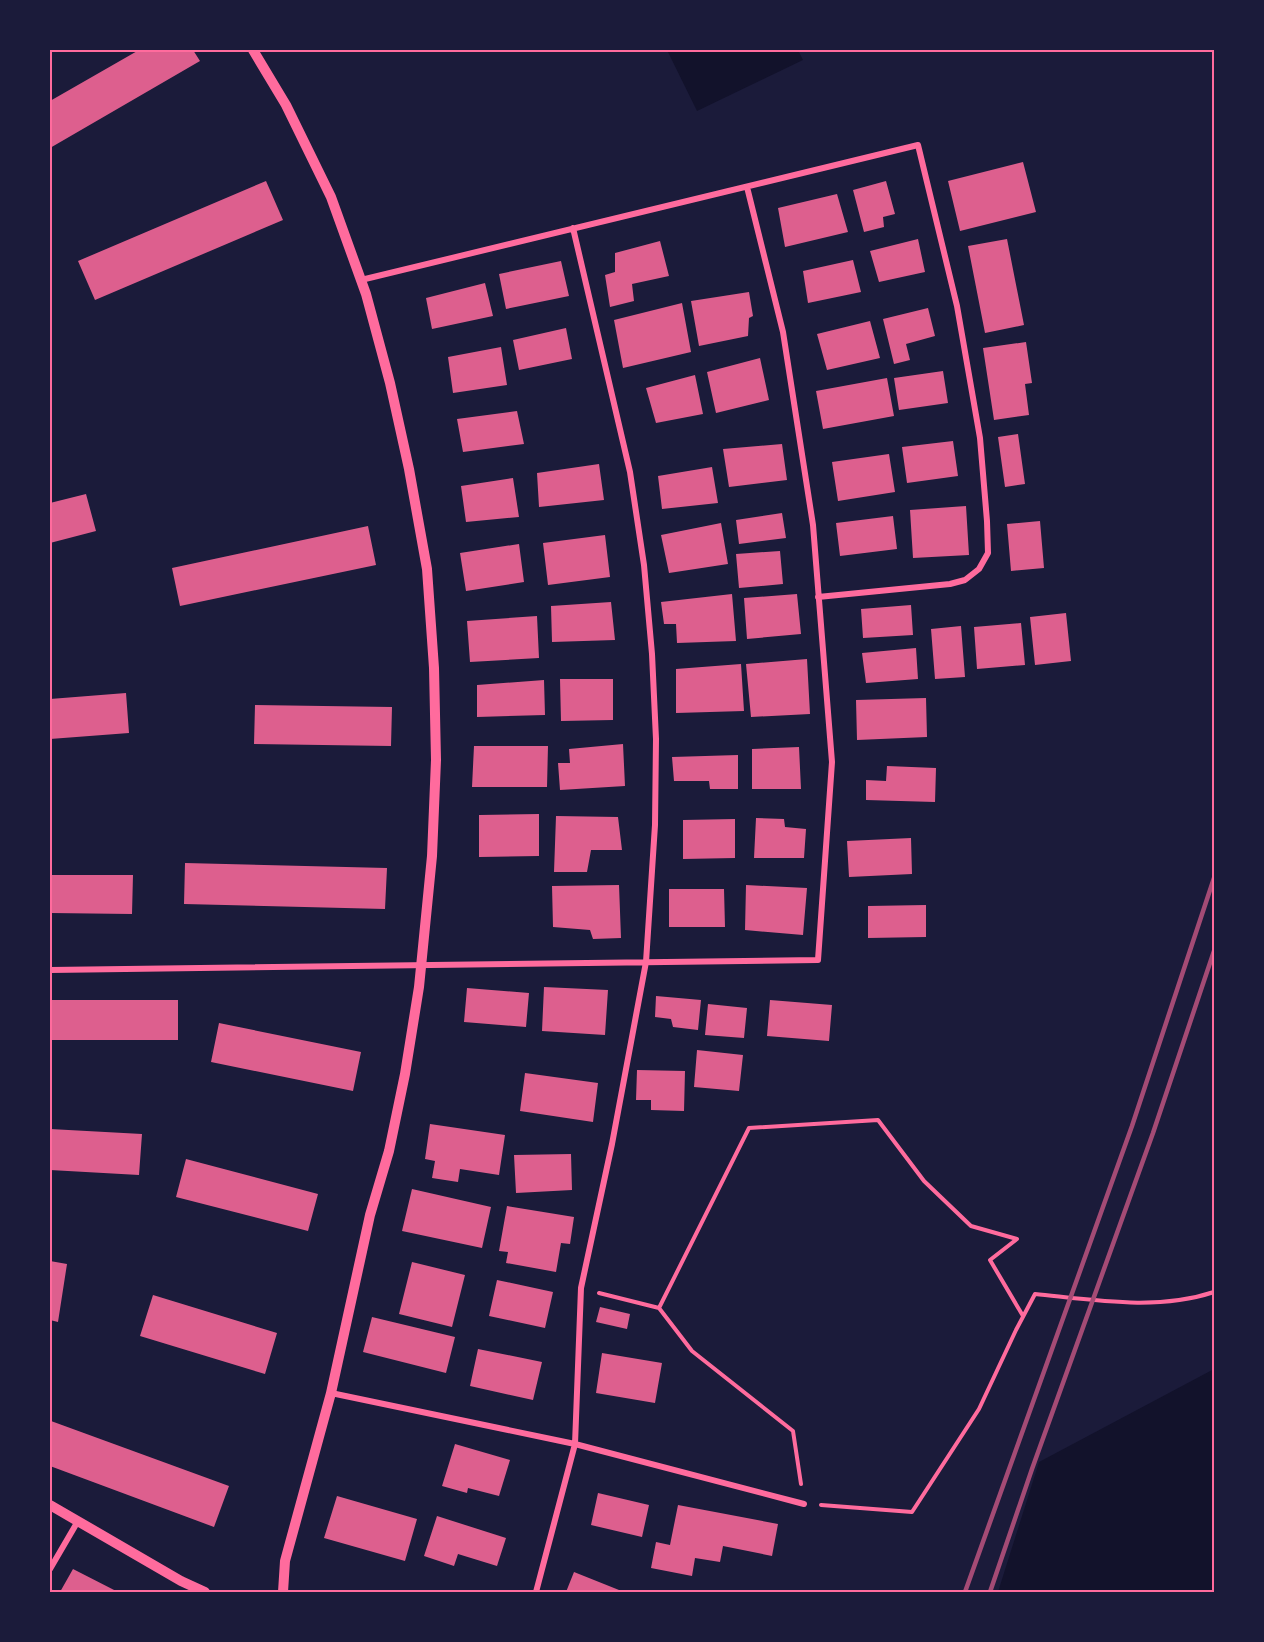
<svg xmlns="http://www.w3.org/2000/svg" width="1264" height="1642" font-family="Cabin,sans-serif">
<rect width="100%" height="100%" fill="#1b1b3a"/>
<path fill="#12122b" d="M667 50H798L803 60 697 111Z
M1214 1369V1592H998L1039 1462Z"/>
<path fill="#dd5f8e" d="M139 50H193L200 61 50 148V101Z
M1023 162 1036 212 960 231 948 181Z
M266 181 283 220 95 300 78 261Z
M886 181 895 214 883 217 884 227 864 232 853 190Z
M837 194 848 232 785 247 778 208Z
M918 239 925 272 879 282 870 251Z
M1007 239 1024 325 985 333 968 246Z
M660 241 669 276 632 284 634 301 610 307 605 275 615 272V253Z
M853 260 861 292 808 303 803 271Z
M561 261 569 296 506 309 499 274Z
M485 283 493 316 432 329 426 298Z
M749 292 753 316 749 318 748 336 699 346 691 301Z
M682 303 691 352 623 368 614 320Z
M928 308 935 336 906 344 910 360 894 364 883 319Z
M870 321 880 358 827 370 817 334Z
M566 328 572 359 519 370 513 340Z
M1026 342 1032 383 1025 384 1029 415 994 420 983 348Z
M501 347 507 385 453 393 448 357Z
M760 358 769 400 716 413 707 372Z
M943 371 948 403 899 410 894 378Z
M695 375 703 414 656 423 646 388Z
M887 378 894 416 823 429 816 391Z
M517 411 524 444 463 452 457 419Z
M1018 434 1025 484 1005 487 998 437Z
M953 441 958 476 907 483 902 447Z
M782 444 787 480 729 487 723 449Z
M889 454 895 492 838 501 832 462Z
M599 464 604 500 539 507 537 473Z
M712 467 718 503 662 509 658 476Z
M513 478 519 517 466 522 461 486Z
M86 494 96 531 50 543V503Z
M966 506 969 555 913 558 910 510Z
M782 513 786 538 739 544 736 520Z
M893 516 897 549 840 556 836 523Z
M1040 521 1044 568 1011 571 1007 524Z
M721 523 728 564 669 573 661 535Z
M368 526 376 565 180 606 172 568Z
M605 535 610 577 548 585 543 543Z
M519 544 524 582 466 591 460 553Z
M780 551 783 584 739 588 736 554Z
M732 594 736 641 677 643 676 624H664L661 602Z
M797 594 801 634 747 639 744 598Z
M611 602 615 640 552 642 551 606Z
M911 605 913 635 863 638 861 609Z
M1066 613 1071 661 1035 665 1030 617Z
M537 616 539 658 470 662 467 621Z
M1021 623 1025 665 977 669 974 627Z
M961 626 965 677 935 679 931 629Z
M916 648 918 679 866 683 862 653Z
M807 659 810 714 751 717 746 664Z
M741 664 744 711 676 713V669Z
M560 679H613V720L561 721Z
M544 680 545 715 477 717V685Z
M126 693 129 733 50 739V699Z
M926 698 927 737 857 740 856 700Z
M255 705 392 707 391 746 254 744Z
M623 744 625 786 560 790 558 763H570L569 749Z
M474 746H548L547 787H472Z
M799 747 801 789H752V749Z
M738 755V789H710L709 781H674L672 757Z
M887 766 936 768 935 802 866 800V780L886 781Z
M539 814V856L479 857V815Z
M556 816 618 817 622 850H591L587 872H554Z
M756 818 784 819 785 827 806 829 804 858H754Z
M735 819V858L683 859V820Z
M911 838 912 874 849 877 847 841Z
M185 863 387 868 385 909 184 904Z
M50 875H133L132 914 50 913Z
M619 885 621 938 593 939 590 930 553 927 552 886Z
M746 885 807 888 803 935 745 930Z
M669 889H724L725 927H669Z
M926 905V937L868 938V906Z
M544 987 608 990 605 1035 542 1031Z
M467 988 529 993 526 1027 464 1022Z
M656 996 701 1000 698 1030 673 1027 671 1019 655 1017Z
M50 1000H178V1040H50Z
M770 1000 832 1005 829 1041 767 1036Z
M708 1004 747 1008 744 1038 705 1035Z
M219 1023 361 1052 353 1091 211 1062Z
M697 1050 743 1055 739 1091 694 1087Z
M637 1070 685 1071 684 1111 651 1110V1100H636Z
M525 1073 598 1083 593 1122 520 1111Z
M430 1124 505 1135 499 1175 460 1169 458 1182 432 1178 435 1161 425 1159Z
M50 1129 142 1134 139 1175 50 1170Z
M571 1154 572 1190 516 1193 514 1155Z
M186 1159 318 1194 308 1231 176 1197Z
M412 1189 491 1207 482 1248 402 1231Z
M507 1206 574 1217 570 1244 561 1243 556 1272 506 1263 508 1252 499 1251Z
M50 1261 67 1264 58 1322 50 1320Z
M412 1262 465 1275 452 1327 399 1314Z
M497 1280 553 1292 545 1328 489 1316Z
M153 1295 277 1333 265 1374 140 1336Z
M600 1307 630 1314 627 1329 596 1322Z
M372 1317 455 1337 446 1373 363 1352Z
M478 1349 542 1362 533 1400 470 1386Z
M602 1353 662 1363 655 1403 596 1393Z
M51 1421 229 1486 214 1527 50 1466V1425Z
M455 1444 510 1460 499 1496 468 1488 467 1493 442 1486Z
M598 1493 649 1505 642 1537 591 1525Z
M337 1496 417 1519 405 1561 324 1538Z
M678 1505 778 1524 772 1556 723 1546 720 1562 695 1558 692 1576 651 1568 656 1542 670 1545Z
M437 1516 506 1538 497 1566 458 1554 454 1566 424 1556Z
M73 1569 118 1592H60Z
M574 1572 624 1592H566Z"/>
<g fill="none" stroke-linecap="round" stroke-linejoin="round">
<path stroke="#ff6b9d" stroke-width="4" d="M599 1293 659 1308 692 1351 793 1431 801 1484
M659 1308 749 1128 878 1120 924 1181 971 1226 1017 1239 990 1260 1023 1316
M821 1505 912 1512 979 1409 1016 1330 1035 1294C1094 1300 1157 1311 1214 1292"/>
<path stroke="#ff6b9d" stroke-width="6" d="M361 280 918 145 957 306 980 438 987 521 988 553 979 569 965 580 950 584 818 597
M50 970 818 960 832 762 813 525 783 332 747 187
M331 1393 575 1444 804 1504
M50 1569 78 1521
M536 1592 575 1444 581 1288 612 1144 646 962 655 825 656 739 652 654 644 565 630 472 573 228"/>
<path stroke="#ff6b9d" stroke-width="10" d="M253 50 286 105 331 197 366 294 390 383 409 469 427 569 434 668 436 760 432 856 419 987 405 1074 389 1151 370 1215 331 1393 285 1561 283 1592
M50 1505 181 1581 205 1592"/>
<path stroke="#a44b75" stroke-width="4.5" d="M965 1592 1132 1126 1214 878
M990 1592 1032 1469 1153 1133 1214 951"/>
</g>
<rect width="1264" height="1642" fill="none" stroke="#1b1b3a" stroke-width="102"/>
<rect x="51" y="51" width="1162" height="1540" fill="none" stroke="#ff6b9d" stroke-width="2"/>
</svg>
